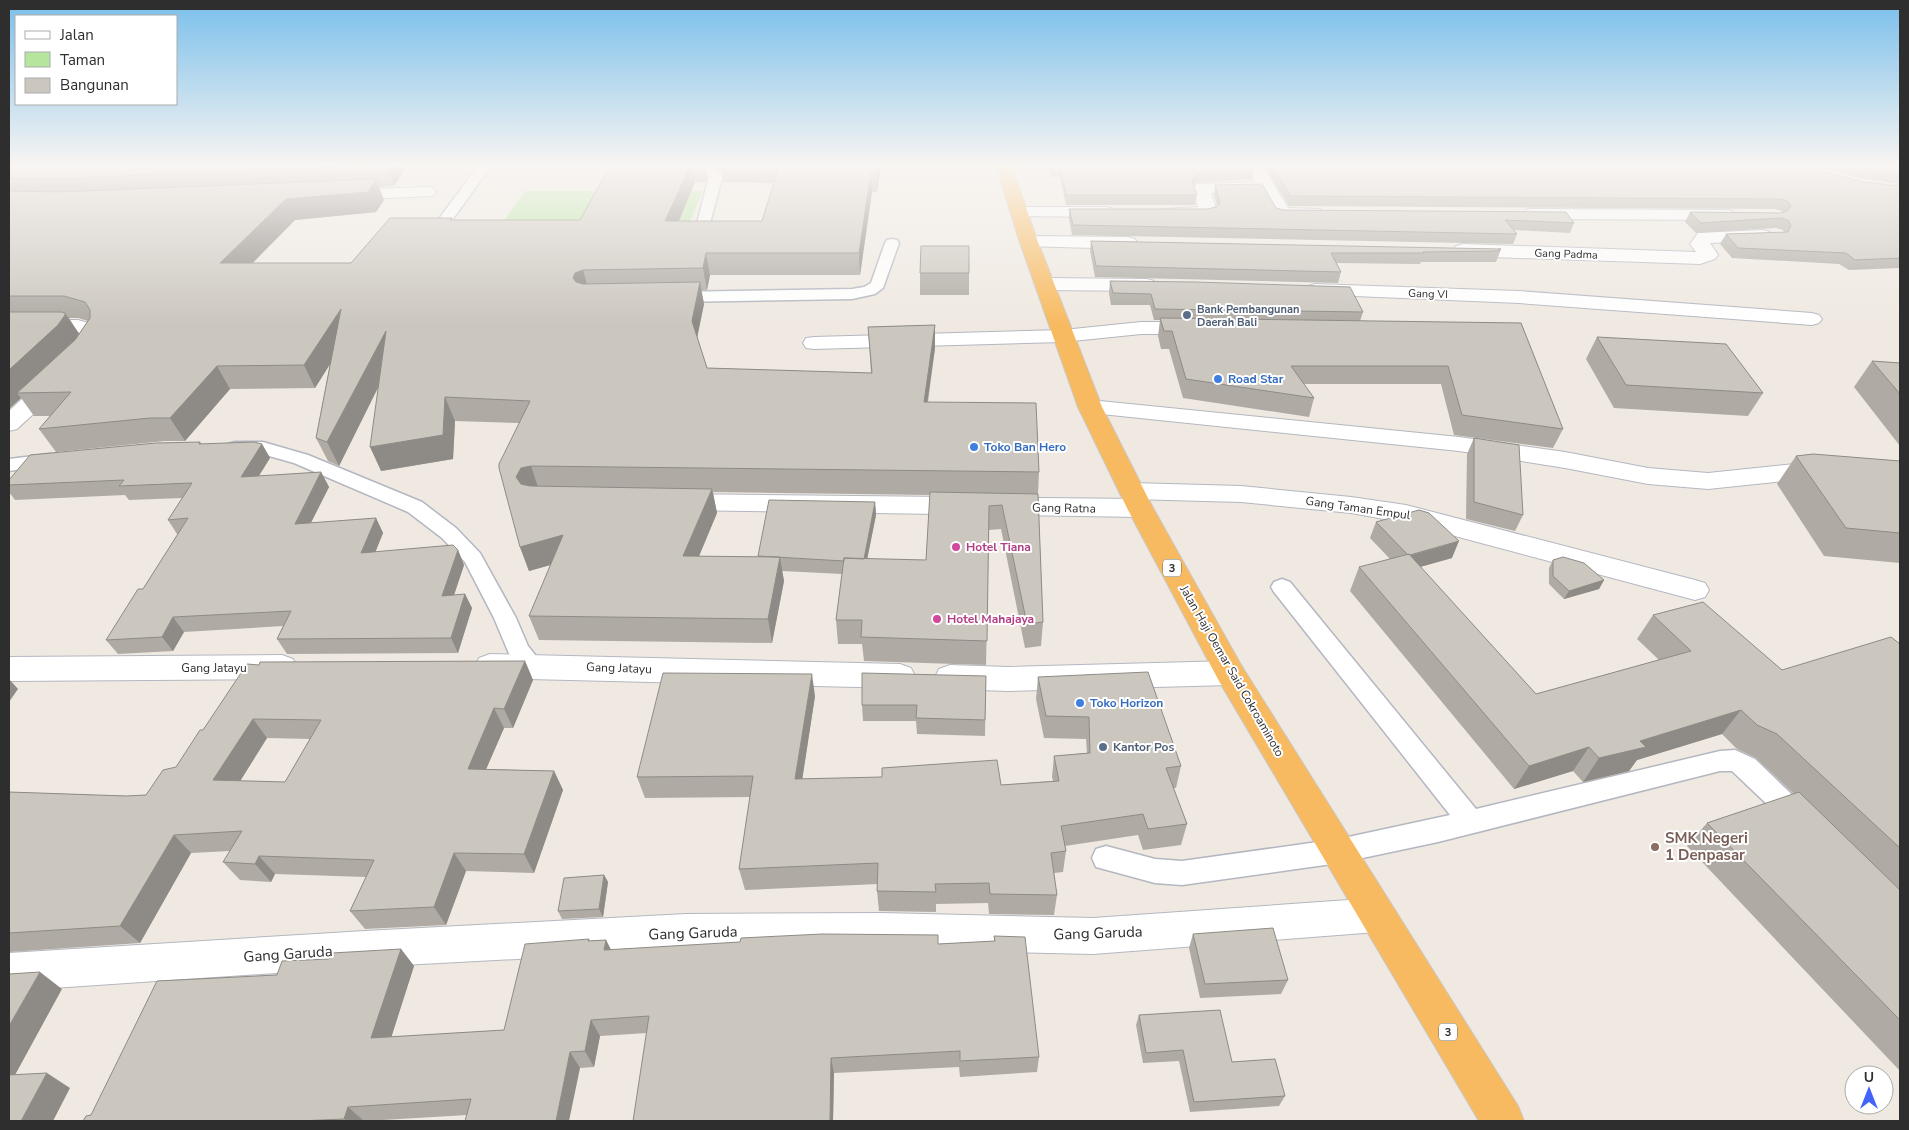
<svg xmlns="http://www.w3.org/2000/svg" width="1909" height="1130" font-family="'Nunito Sans',sans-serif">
<rect width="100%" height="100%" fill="#efe9e1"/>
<path fill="#b6e59e" d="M525 191H703L689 224H502Z"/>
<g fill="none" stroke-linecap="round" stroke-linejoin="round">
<g stroke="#b4b7c1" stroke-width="3">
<path id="service" d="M478 166H491L442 234H432L430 231Z
M664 166H712L723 175 707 234H697L695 231 709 176C696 167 674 177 664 166Z
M892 239 897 240 899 243 883 288 875 294 852 299 674 302 668 300 666 297 668 294 674 292 852 289 864 287 871 283 885 243 887 240Z
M235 442H263L308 455 422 502 456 528 480 553 516 618 528 646 544 666 540 672 532 675 524 672 510 656 494 618 465 562 442 538 408 512 294 463 262 454 228 452 226 448 228 444Z
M50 454 57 456 60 460 57 464 9 471V459Z
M1282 579 1290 582 1476 809 1720 751 1735 750 1755 759 1809 811 1813 819 1809 827 1800 830 1791 827 1732 771H1720L1438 842 1339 863 1182 885 1155 883 1096 867 1092 858 1096 849 1106 846 1155 859 1182 861 1339 839 1450 815 1274 592 1271 587 1274 582Z"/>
</g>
<g stroke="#b4b7c1" stroke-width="2">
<path id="minor" d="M1247 166H1263L1288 208 1320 209 1323 213 1320 217 1282 218 1276 217 1259 188 1252 191 1211 193 1217 211 1212 216 1173 218 1167 217 1164 213 1167 209 1198 207 1192 189 1197 184 1255 182Z
M427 187 433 188 436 192 433 196 345 200 339 199 336 195 339 191 345 190Z
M1019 207H1105L1111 208 1114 212 1111 216 1105 217 1013 216 1010 212 1013 208Z
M1532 209 1726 210 1732 211 1735 215 1732 219 1726 220 1532 219 1526 218 1523 214 1526 210Z
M1763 230 1770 232 1772 236 1770 240 1710 243 1718 255 1715 259 1700 264 1463 256 1456 254 1453 250 1456 246 1463 244 1696 252 1690 244 1698 233Z
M1030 236 1128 237 1135 239 1137 243 1135 247 1128 249 1023 246 1021 242 1023 238Z
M1044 278 1147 279 1154 281 1157 285 1154 289 1147 291 1044 290 1037 288 1034 284 1037 280Z
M1315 284 1519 291 1812 313 1819 315 1822 319 1819 323 1812 325 1519 303 1308 294 1305 290 1308 286Z
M9 320H78L99 326C102 330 105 335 103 340 93 364 38 409 17 429L9 431V411L75 349 82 338V334L77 332H9Z
M1141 322H1197L1204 324 1208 328 1204 332 1197 334H1141L1063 342 814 349 806 348 803 343 806 338 814 337 1063 330Z
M1090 400 1459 437 1565 452 1648 468 1708 473 1823 461 1832 463 1835 469 1832 475 1823 477 1708 489 1648 484 1565 468 1459 451 1082 412 1078 407 1082 402Z
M1132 483 1241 486 1351 497 1406 505 1695 580 1705 583 1709 590 1705 597 1695 600 1406 523 1351 513 1241 502 1132 499 1123 497 1119 491 1123 485Z
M679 494 1140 499 1149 502 1153 508 1149 514 1140 517 679 510 670 508 666 502 670 496Z
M490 654 900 664 911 668 915 676 911 684 900 688 490 678 479 674 475 666 479 658Z
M282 655 293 659 297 667 293 675 282 679 9 681V657Z
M1230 661 1241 665 1245 673 1241 681 1230 685 1008 691 950 689 939 685 935 677 939 669 950 665 1008 667Z
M1377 898 1390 903 1395 915 1390 927 1377 932 1093 954 882 949 686 950 365 967 9 991V953L365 931 686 914 882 913 1093 918Z"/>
</g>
<g stroke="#c9c9c9" stroke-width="2">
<path id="trunk" d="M996 166H1012L1036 237 1102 407 1153 508 1241 665 1518 1106 1524 1121H1479L1219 681 1127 508 1078 407 1018 237Z"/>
</g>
<use href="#service" fill="#fff" fill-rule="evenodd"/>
<use href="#minor" fill="#fff" fill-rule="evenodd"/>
<use href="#trunk" fill="#f8ba60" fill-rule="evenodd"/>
</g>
<path fill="#afaba4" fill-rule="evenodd" d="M9 166H407L394 186 379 187 384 200 376 212 295 220 253 263H351L452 218 453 220H580L610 166H705L707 177 706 182H695L679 221H762L774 183 723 182 721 171 715 166H881L877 192H872L860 275H710L707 290H701L704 304 697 337 707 368 871 373 868 327 935 325V348L928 402 1039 472 1038 494 1043 622 1041 646 1025 648 1001 529 989 530 986 665 864 661 862 644H838L836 620 842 574 782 571 784 581 772 643 539 640 529 616 551 565 529 571 520 547 519 423 455 421 453 459 381 471 378 388 339 466 328 461 316 438 330 364 315 388 230 389 185 441H165L56 452 39 429 50 416H34L21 398 9 409ZM69 318H78L88 321 79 334ZM713 492 930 495 926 560 867 559 876 515 875 502 759 557 699 556 717 513Z
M1046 166H1252L1254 170 1252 179 1195 183 1193 185 1197 195 1195 205H1066L1060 177H1051Z
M1264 166H1804L1820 171 1863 182 1900 186V268L1849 270 1839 264 1732 258 1720 244 1726 234 1784 232 1783 230 1776 228 1696 233 1685 222 1690 212 1780 213 1782 212V211L1774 209 1289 206Z
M1817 166H1900V184L1859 178Z
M1215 185 1276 208 1284 210 1574 223 1570 233 1514 230 1517 234 1513 244 1072 235 1069 219V209H1208L1217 206 1214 195Z
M1091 241 1501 249 1496 262H1421L1420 264 1336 263 1341 272 1338 283 1095 277 1090 251Z
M920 273H969V295H920Z
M1110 281 1363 312 1360 321 1521 323 1563 429 1553 448 1454 435 1441 384H1304L1314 398 1309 417 1183 398 1169 349H1161L1158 336 1160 320H1154L1150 305H1111L1109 293Z
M1597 337 1763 393 1748 416 1614 408 1586 359Z
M1872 361 1900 363V446L1854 387Z
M1474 438 1523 515 1515 531 1466 519 1467 454Z
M200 442 202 444H262L270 458 259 476 321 472 329 487 311 523 376 518 383 533 375 552 458 550 464 565 454 595 465 594 472 608 458 653 287 654 277 639 283 626 184 632 173 651 118 654 106 640 143 589 178 534H177L168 520 182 498 129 500 125 495 15 500 9 492V480Z
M1796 456 1900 461V563L1824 556 1777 484Z
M1376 522 1452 558 1420 567 1536 694 1659 660 1637 639 1653 615 1782 670 1900 644V1071L1687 846 1707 823 1794 794 1756 758 1737 749 1722 734 1637 760 1629 771 1583 782 1573 771 1514 789 1350 591 1359 567 1390 559 1370 538Z
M1553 560 1604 580 1599 589 1564 599 1549 584V568Z
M525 661 533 680 513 728H504L486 769 554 771 563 790 534 873 466 871 446 925 365 929 350 911 366 877 275 874 271 882 240 880 223 862 230 851 191 853 140 943 9 952V792L126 796 146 795 176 767 203 730 259 665ZM267 738 310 739 285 782 240 781Z
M986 676 985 736 917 734 916 721H863L862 705Z
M1038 677 1181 766 1176 788H1173L1187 824 1181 845 1143 850 1138 835 1065 846 1066 851 1063 872 1054 873 1057 895 1054 915 989 914 988 903 936 904V912L879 911 877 891 878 884 745 890 739 869 750 797 645 798 637 777 815 696 802 779 1001 785 1053 781 1052 777 1054 756 1087 753 1086 739 1044 738 1036 699Z
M604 875 608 882 603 917 562 919 558 911Z
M1193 934 1288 980 1281 994 1200 998 1189 948Z
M994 936 1039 1057 1037 1072 960 1077 959 1067 834 1073 833 1121H633L647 1033 600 1036 594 1067 580 1068 467 1115 366 1121H83L277 975 329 959 401 949 414 966 391 1037 504 1030 589 939 590 941 606 940 611 950 938 944 994 941Z
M1139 1015 1232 1062 1285 1096 1279 1106 1190 1112 1179 1061 1143 1063 1136 1025Z"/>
<path fill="#8e8b86" d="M386 166H407L394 186Z
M690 166H692L695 182 670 242 665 221Z
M703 166H705L707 177 706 182Z
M877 166H881L877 192 876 172Z
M871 172 872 192 860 275 859 253Z
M1196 174 1195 183 1190 190 1192 180Z
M376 179 384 200 376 212 295 220 231 284 220 263 286 199Z
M706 253 710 275 707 290 703 268Z
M583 270 589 292 581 295 573 278 575 273Z
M700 282 704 304 696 343 692 321Z
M341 309 351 331 315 388 304 365Z
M65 313 80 335 17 393 21 398 9 409V370Z
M935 325V348L924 425V402Z
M386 331 395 353 339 466 327 442Z
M217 366 230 389 185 441 170 418Z
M445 397 455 421 453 459 381 471 370 447Z
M262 444 270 458 249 491 241 477Z
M531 466 539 490 524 501 516 477 521 468Z
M321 472 329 487 303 538 295 524Z
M712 489 717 513 689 580 683 556Z
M875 502 876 515 864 575 863 562Z
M376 518 383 533 369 568 361 553Z
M563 535 571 559 529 571 520 547Z
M1459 541 1452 558 1402 572 1409 556Z
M458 550 464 565 449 610 442 596Z
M780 557 784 581 772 643 768 619Z
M1604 580 1599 589 1564 599 1569 591Z
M465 594 472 608 458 653 451 638Z
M173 617 184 632 173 651 162 637Z
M525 661 533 680 513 728 504 709Z
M812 674 815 696 799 801 795 779Z
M9 679 18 689 9 702Z
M494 708 504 728 478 788 468 769Z
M1741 710 1722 734 1637 760 1629 771 1583 782 1599 758 1640 741Z
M253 719 267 738 229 799 213 780Z
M1589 747 1573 771 1514 789 1529 766Z
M554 771 563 790 534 873 524 854Z
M174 835 191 853 140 943 120 926Z
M454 853 466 871 446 925 434 907Z
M259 856 275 874 271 882 255 864Z
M604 875 608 882 603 917 599 909Z
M606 940 615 958 604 950Z
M401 949 414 966 386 1054 371 1038Z
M40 972 62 989 9 1086V1026Z
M591 1020 600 1036 594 1067 585 1051Z
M570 1052 580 1068 569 1121H556Z
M831 1058 834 1073 833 1121H830Z
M47 1073 70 1088 53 1121H21Z
M348 1107 364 1121H347L344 1119Z"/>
<path fill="#cbc7bf" stroke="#8e8b86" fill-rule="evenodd" d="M9 166H379L245 170 59 179 9 178Z
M610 166H690L665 221H762L779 166H877L876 172H871L859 253H706L703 268 583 270 575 273 573 278 576 282 583 284 700 282 692 321 707 368 872 373 868 327 935 325 924 402 1036 403 1039 472 531 466 521 468 516 477 521 484 530 486 712 489 683 556 780 557 768 619 529 616 563 535 520 547 499 468V464L530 401 445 397 443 435 370 447 386 331 327 442 316 438 341 309 304 365 217 366 170 418H150L39 429 71 392 17 393 75 340 90 318V310L85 302 64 296H9V191L59 192 376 179 368 192 286 199 220 263H351L390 218H452L450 220H580Z
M1051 166H1252L1254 170 1196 174 1192 180 1197 195H1066L1060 167 1051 168Z
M1272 166H1701L1705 169 1704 166H1804L1820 171 1863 182 1900 186V258L1855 260 1846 253 1738 248 1726 234 1788 232 1791 225 1788 220 1781 218 1701 223 1690 212 1780 213 1787 211 1791 206 1787 201 1780 199 1291 196Z
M1856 166H1900V173L1865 169Z
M1262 184 1276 208 1284 210 1566 212 1574 223 1505 220 1517 234 1073 225 1069 209H1208L1216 207 1220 203 1215 185Z
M1091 241 1501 249H1498L1500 251 1423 252 1424 253H1331L1341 272 1096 266Z
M921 246H969V273H920Z
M1110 281 1195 282 1350 287 1363 312 1155 309 1151 294 1113 293Z
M9 312H62L65 313V315L58 325 9 370Z
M1160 318 1521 323 1563 429 1462 415 1448 366H1291L1314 398 1186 379 1172 331H1164Z
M1597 337 1726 344 1763 393 1626 385Z
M1872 361 1900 363V394Z
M1474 438 1519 445 1523 515 1474 502Z
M200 442 199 444 254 442 262 444 241 477 321 472 295 524 376 518 361 553 453 545 458 550 442 596 465 594 451 638 277 639 291 611 173 617 162 637 106 640 138 589H143L188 518 168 520 192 483 119 486 124 480 9 485V480L30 455 156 443Z
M1813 454 1900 461V533L1846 528 1796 456Z
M930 492 1038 494 1043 622 1027 624 1002 505 989 506 987 641 861 637 862 620H836L844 558 926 560Z
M769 500 875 502 864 559 844 558V561L758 556Z
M1419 510 1429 513 1459 541 1410 555 1409 554 1408 555 1376 522Z
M1409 554 1536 694 1691 651 1653 615 1703 602 1782 670 1891 637 1900 644V848L1777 734 1757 725 1741 710 1640 741 1646 747 1599 758 1589 747 1529 766 1359 567Z
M1563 557 1584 563 1604 580 1569 591 1553 576V560Z
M525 661 504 709 494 708 468 769 554 771 524 854 454 853 434 907 350 911 374 860 259 856 255 864 223 862 242 831 174 835 120 926 9 933V792L126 796 146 795 163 770 176 767 200 730H203L247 664 259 665 260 662ZM253 719 321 720 285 782 213 780Z
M1148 672 1181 766 1166 768 1187 824 1148 829 1143 814 1061 826 1066 851 1051 853 1057 895 990 894 989 883 935 884 936 892 877 891 878 863 739 869 753 776 637 777 663 673 812 674 795 779 882 777V768L997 760 1001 785 1059 781 1054 756 1090 753 1089 717 1046 716 1038 677Z
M862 673 986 676 985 720 916 718 917 705H862Z
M1799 792 1900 890V1020L1707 823Z
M604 875 599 909 558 911 564 878Z
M1273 928 1288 980 1205 984 1193 934Z
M822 934 938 935V944L995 941 994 936 1025 937 1039 1057 960 1061V1051L831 1058 830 1121H633L649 1016 591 1020 585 1051 570 1052 556 1121H465L471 1099 348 1107 344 1119 299 1121H83L86 1116 91 1115 157 981 277 975 282 961 329 959 332 953 401 949 371 1038 504 1030 525 944 589 939 588 941 606 940 604 950 740 942 741 938Z
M40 972 9 1026V974Z
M1220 1010 1232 1062 1275 1059 1285 1096 1194 1102 1183 1050 1146 1053 1139 1015Z
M47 1073 21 1121H9V1075Z"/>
<linearGradient id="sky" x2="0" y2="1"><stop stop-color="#7abfeb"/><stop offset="0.51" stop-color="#f8f5f2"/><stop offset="1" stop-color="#f8f5f2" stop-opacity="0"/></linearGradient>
<rect width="1909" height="324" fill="url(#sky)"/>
<g fill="#5c6f8a" stroke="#fff" stroke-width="2">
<circle cx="1187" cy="315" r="5"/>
<circle cx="1103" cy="747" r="5"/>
</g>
<g fill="#3f7fe0" stroke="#fff" stroke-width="2">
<circle cx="1218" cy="379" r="5"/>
<circle cx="974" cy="447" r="5"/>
<circle cx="1080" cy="703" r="5"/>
</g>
<g fill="#d1479c" stroke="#fff" stroke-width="2">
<circle cx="956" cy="547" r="5"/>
<circle cx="937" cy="619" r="5"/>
</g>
<circle fill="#8d6e63" stroke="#fff" stroke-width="2" cx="1655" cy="847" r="5"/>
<g text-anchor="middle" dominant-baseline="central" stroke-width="4" stroke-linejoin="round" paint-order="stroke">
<g font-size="11" fill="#2e2e2e" stroke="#fff">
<text transform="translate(1566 254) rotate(2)">Gang Padma</text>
<text transform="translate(1428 294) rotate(2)">Gang VI</text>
</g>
<g font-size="11" font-weight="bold" fill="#4e5e75" stroke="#fff" text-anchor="start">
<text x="1197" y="309">Bank Pembangunan<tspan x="1197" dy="13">Daerah Bali</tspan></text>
</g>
<g fill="#fff" stroke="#6d6d6d" stroke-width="1">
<rect x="1163" y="559.5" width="18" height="17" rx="4"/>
<rect x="1439" y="1023.5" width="18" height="17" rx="4"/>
</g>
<g font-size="11" font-weight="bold" fill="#2e2e2e">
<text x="1172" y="568">3</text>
<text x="1448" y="1032">3</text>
</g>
<g font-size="12" font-weight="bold" fill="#366cbe" stroke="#fff" text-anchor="start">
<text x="1228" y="379">Road Star</text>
<text x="984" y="447">Toko Ban Hero</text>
<text x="1090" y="703">Toko Horizon</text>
</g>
<g font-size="12" fill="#2e2e2e" stroke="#fff">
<text transform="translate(1064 508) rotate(1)">Gang Ratna</text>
<text transform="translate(1358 508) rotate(8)">Gang Taman Empul</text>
<text x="214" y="668">Gang Jatayu</text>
<text transform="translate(619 668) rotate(2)">Gang Jatayu</text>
<text transform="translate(1232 671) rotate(60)">Jalan Haji Oemar Said Cokroaminoto</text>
</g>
<g font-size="12" font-weight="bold" fill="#b23c85" stroke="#fff" text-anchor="start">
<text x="966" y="547">Hotel Tiana</text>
<text x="947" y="619">Hotel Mahajaya</text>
</g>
<g font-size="12" font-weight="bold" fill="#4e5e75" stroke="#fff" text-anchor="start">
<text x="1113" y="747">Kantor Pos</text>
</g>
<g font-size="15" font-weight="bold" fill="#785e54" stroke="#fff" text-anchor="start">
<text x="1665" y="838">SMK Negeri<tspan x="1665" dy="17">1 Denpasar</tspan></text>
</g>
<g font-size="15" fill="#2e2e2e" stroke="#fff">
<text transform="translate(693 933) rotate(-2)">Gang Garuda</text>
<text transform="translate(1098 933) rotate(-2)">Gang Garuda</text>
<text transform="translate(288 954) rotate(-4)">Gang Garuda</text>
</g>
</g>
<rect width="1909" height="1130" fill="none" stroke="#2e2e2e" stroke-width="20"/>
<rect x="15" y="15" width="162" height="90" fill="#ffffff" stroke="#ababab"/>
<rect x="25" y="31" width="25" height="8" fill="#ffffff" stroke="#ababab"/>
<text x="60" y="40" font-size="15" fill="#2e2e2e">Jalan</text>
<rect x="25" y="52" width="25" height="15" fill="#b6e59e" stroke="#ababab"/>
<text x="60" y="65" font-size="15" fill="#2e2e2e">Taman</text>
<rect x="25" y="78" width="25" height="15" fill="#cbc7bf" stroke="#ababab"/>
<text x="60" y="90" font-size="15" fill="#2e2e2e">Bangunan</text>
<g transform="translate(1869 1090)"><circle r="24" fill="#ffffff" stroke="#ababab"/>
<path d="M0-4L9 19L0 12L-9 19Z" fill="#4264fb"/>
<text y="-8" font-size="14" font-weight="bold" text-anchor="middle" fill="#2e2e2e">U</text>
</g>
</svg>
